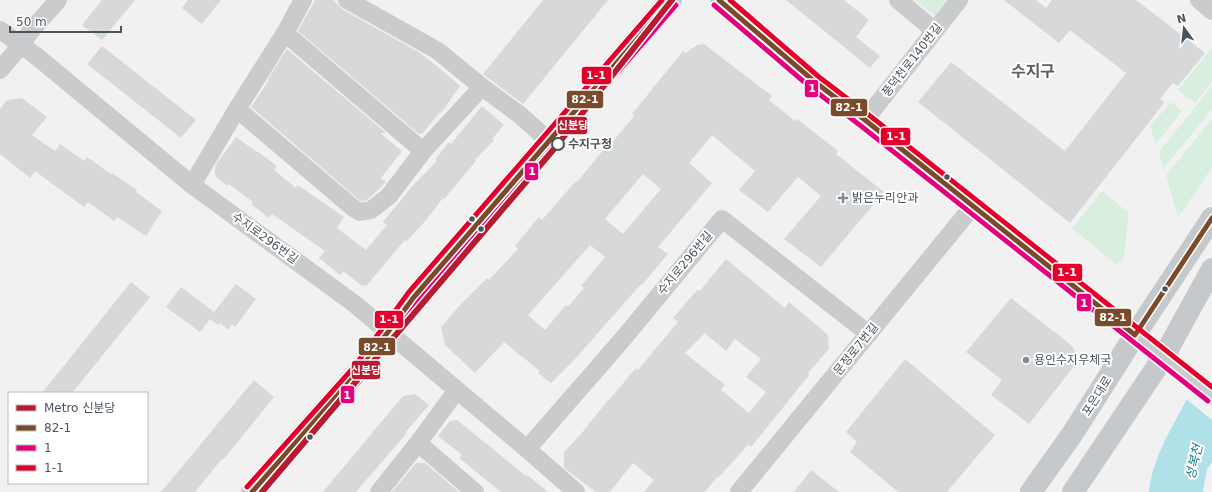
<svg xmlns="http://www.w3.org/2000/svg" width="1212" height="492" font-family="'DejaVu Sans','Noto Sans KR',sans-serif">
<rect width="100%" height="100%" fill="#f1f1f1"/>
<path fill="#d8eedf" d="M915 0H947L935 16Z
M1212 48V81L1195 103 1178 90Z
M1212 86V109L1163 169 1159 152Z
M1171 102 1182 111 1156 144 1150 126Z
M1212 119V167L1178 218 1166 175Z
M1102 191 1129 213 1124 257 1117 265 1072 228Z"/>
<path fill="#b0e0e8" d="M1212 354V462L1207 469 1203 492H1149C1152 462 1167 436 1181 410 1191 391 1202 372 1212 354Z"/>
<path fill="#f1f1f1" d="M1212 352V420L1185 398 1210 353Z"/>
<path fill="#d7d8d9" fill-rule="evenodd" d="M102 0H135L102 40 82 25Z
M188 0H221L202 24 182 8Z
M315 0H333L342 9 420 53 437 66 460 86 441 113 440 112 422 134H419L298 31Z
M543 0H608L523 104 483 74Z
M786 0H844L869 20 856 37 880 56 870 68Z
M1004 0H1036L1046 8 1052 0H1136L1205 53 1178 86 1173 83 1160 99 1164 103 1070 223 918 102 951 62 1065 151 1126 73 1070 30 1059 43Z
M704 44 772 96 769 100 795 121 797 119 838 151 836 154 884 192 821 267 784 239 821 196 798 177 768 212 739 190 755 171 712 135 689 163 712 183 658 247 668 254 642 285 641 284 576 358 551 383 538 373 540 371 504 342 475 373 445 345 441 327 460 305 487 278 489 280 518 249 515 246 539 217 542 220 576 181 577 182 604 149 606 150 634 116 632 114 683 51 686 53 697 45ZM643 174 661 189 623 234 605 219ZM590 245 605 257 581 286 584 288 568 307 566 305 545 330 528 315Z
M102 46 196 120 181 138 87 64Z
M287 49 386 133H380L402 151 381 178 386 182 376 192 367 200 362 201 358 199 251 107 269 80 268 79Z
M22 98 47 117 32 135 55 151 60 144 84 161 87 157 111 174 112 173 137 190 136 192 162 211 146 236 117 217 114 221 88 202 84 207 35 171 30 178 0 154V109L7 100Z
M482 106 504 125 492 139 494 140 475 160 476 161 444 199 443 198 427 219 407 241 405 240 367 285 362 286 343 271 340 275 319 258 325 251 272 214 269 218 251 204 253 202 229 184 228 186 217 178 215 174V166L236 137 257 152V151L277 166 274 170 296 188 298 185 344 217 337 228 366 250 387 225 383 222 415 183 437 161 435 160 449 142 451 144Z
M726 259 785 308 789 302 828 335 829 349 808 373 810 374 751 447 748 445 718 478 717 477 705 492H644L654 480 633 463 610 492H596L564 468V452L581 434 608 400H609L636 368 638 370 678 322 673 318 698 289 700 291ZM705 333 726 351 735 339 761 359 746 377 766 392 749 413 721 390 725 385 685 353Z
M131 282 150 297 72 393H42Z
M236 284 256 299 235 327 232 324 228 330 220 323 218 325 210 319 200 332 166 307 181 287 214 312Z
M1011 298 1066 341 1073 347 1077 356 1075 364 1071 370 1029 424 991 395 1002 380 966 352Z
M905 359 995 435 947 492H898L850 452 857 442 846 432Z
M254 380 274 397 223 460 222 459 195 492H161Z
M415 394 429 405 405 433 406 434 356 492H323L403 396Z
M457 420 526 476 527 475 548 492H501L459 458 462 455 438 436 450 421Z
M416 463H425L459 492H392Z
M811 470 839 492H794Z"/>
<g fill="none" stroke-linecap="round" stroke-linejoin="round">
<path stroke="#c9cbcc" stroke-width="18" d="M347 0 438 51 482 87 520 115 549 141
M719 0 815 82 865 120 1212 396
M898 0 935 31
M1199 0 1212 11
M0 30 35 55 192 185 356 305 527 449 576 492
M285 33 423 151
M0 70 21 45 30 32 58 0
M237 109 352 207 360 212 371 210 389 196 423 151 482 87
M865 120 959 0
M192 185 237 109 285 33 303 0
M418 443 475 492
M527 449 622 340 722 219 869 334
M379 492 418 443 457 390
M739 492 973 206"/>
<path stroke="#c6c9cc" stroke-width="22" d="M252 492 359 371 414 297 671 0
M1031 492 1073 433 1135 335 1212 218
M1073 492 1163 358 1212 269"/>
<g stroke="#fff" stroke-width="8">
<path id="bus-1" d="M719 0 815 82 865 120 1135 335 1212 218
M252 492 359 371 414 297 671 0"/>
</g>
<g stroke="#fff" stroke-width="8">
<path id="bus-2" d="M714 5 810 87 861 126 1208 401
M261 492 364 376 419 301 676 5"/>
</g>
<g stroke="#fff" stroke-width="8">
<path id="bus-3" d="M730 0 819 77 869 115 1212 387
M247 487 354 367 409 292 662 0"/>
</g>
<use href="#bus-1" stroke="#7a4b2a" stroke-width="5"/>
<use href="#bus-2" stroke="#e5007d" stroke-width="5"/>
<use href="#bus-3" stroke="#e4002b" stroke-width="5"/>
<g stroke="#fff" stroke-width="9">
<path id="metro-1" d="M262 492 554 149 672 0"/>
</g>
<use href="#metro-1" stroke="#b81b30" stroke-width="6"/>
</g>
<circle fill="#fff" stroke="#49545c" stroke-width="2" cx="558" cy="144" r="6"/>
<g fill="#49545c" stroke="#fff" stroke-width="1.5">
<circle cx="947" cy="177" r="3.5"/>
<circle cx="472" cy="219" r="3.5"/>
<circle cx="481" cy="229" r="3.5"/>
<circle cx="1165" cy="289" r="3.5"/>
<circle cx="310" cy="437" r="3.5"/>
</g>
<g fill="#848b90" stroke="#fff" stroke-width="1.5">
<path d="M841 192h4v4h4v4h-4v4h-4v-4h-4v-4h4z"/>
<circle cx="1026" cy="360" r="4"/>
</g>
<g text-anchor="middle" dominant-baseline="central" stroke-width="4" stroke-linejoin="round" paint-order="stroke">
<g font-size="12" fill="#49545c" stroke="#fff">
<text transform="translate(912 60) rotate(-52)">풍덕천로140번길</text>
<text transform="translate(265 238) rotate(36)">수지로296번길</text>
<text transform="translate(685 263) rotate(-50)">수지로296번길</text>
<text transform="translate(856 349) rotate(-51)">문정로7번길</text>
<text transform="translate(1097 396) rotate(-58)">포은대로</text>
</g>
<g font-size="12" font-weight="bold" fill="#49545c" stroke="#fff" text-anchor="start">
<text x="568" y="144">수지구청</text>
</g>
<g font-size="12" fill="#49545c" stroke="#fff" text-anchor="start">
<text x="852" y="198">밝은누리안과</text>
<text x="1034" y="360">용인수지우체국</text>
</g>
<g font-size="13" font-style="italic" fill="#187e91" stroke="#fff">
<text transform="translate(1194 462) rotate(-77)">성복천</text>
</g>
<g font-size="16" font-weight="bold" fill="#5d6164" stroke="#fff">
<text x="1033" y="71">수지구</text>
</g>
</g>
<g stroke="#fff" stroke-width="1.5">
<rect x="581" y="66" width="31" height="19" rx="4" fill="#e4002b"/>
<rect x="804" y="79" width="15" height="19" rx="4" fill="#e5007d"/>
<rect x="566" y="90" width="38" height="19" rx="4" fill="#7a4b2a"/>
<rect x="830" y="98" width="38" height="19" rx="4" fill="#7a4b2a"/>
<rect x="557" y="116" width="31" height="19" rx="4" fill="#b81b30"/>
<rect x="880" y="127" width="31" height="19" rx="4" fill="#e4002b"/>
<rect x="524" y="162" width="15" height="19" rx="4" fill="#e5007d"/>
<rect x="1052" y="263" width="31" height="19" rx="4" fill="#e4002b"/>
<rect x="1076" y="293" width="16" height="19" rx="4" fill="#e5007d"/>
<rect x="1094" y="308" width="38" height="19" rx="4" fill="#7a4b2a"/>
<rect x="374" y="310" width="30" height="19" rx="4" fill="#e4002b"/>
<rect x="358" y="337" width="38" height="19" rx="4" fill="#7a4b2a"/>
<rect x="351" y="360" width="30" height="20" rx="4" fill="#b81b30"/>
<rect x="340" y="385" width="15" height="19" rx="4" fill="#e5007d"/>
</g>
<g font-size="11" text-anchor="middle" font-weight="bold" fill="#fff">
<text x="596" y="79">1-1</text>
<text x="812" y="92">1</text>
<text x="585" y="103">82-1</text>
<text x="849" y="111">82-1</text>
<text x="573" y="129">신분당</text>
<text x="896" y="140">1-1</text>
<text x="532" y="175">1</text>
<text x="1067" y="276">1-1</text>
<text x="1084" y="307">1</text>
<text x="1113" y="321">82-1</text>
<text x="389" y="323">1-1</text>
<text x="377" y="351">82-1</text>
<text x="366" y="374">신분당</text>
<text x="347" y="399">1</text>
</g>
<rect x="8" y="392" width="140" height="92" fill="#ffffff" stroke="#b6bbbe"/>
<rect x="16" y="405" width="20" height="6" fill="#b81b30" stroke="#b6bbbe"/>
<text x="44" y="412" font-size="12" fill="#49545c">Metro 신분당</text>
<rect x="16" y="425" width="20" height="6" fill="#7a4b2a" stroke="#b6bbbe"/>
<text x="44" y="432" font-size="12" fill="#49545c">82-1</text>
<rect x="16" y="445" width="20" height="6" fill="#e5007d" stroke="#b6bbbe"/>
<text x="44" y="452" font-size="12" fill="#49545c">1</text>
<rect x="16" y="465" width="20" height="6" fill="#e4002b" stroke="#b6bbbe"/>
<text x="44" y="472" font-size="12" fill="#49545c">1-1</text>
<g transform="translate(1184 28) rotate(345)" stroke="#ffffff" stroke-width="3" paint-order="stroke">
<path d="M0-3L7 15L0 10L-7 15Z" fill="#49545c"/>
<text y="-6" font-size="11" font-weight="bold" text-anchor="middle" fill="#49545c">N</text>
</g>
<path d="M10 26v6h111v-6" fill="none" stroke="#49545c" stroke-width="2"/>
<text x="16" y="26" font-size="12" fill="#49545c" stroke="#ffffff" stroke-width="3" paint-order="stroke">50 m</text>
</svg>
